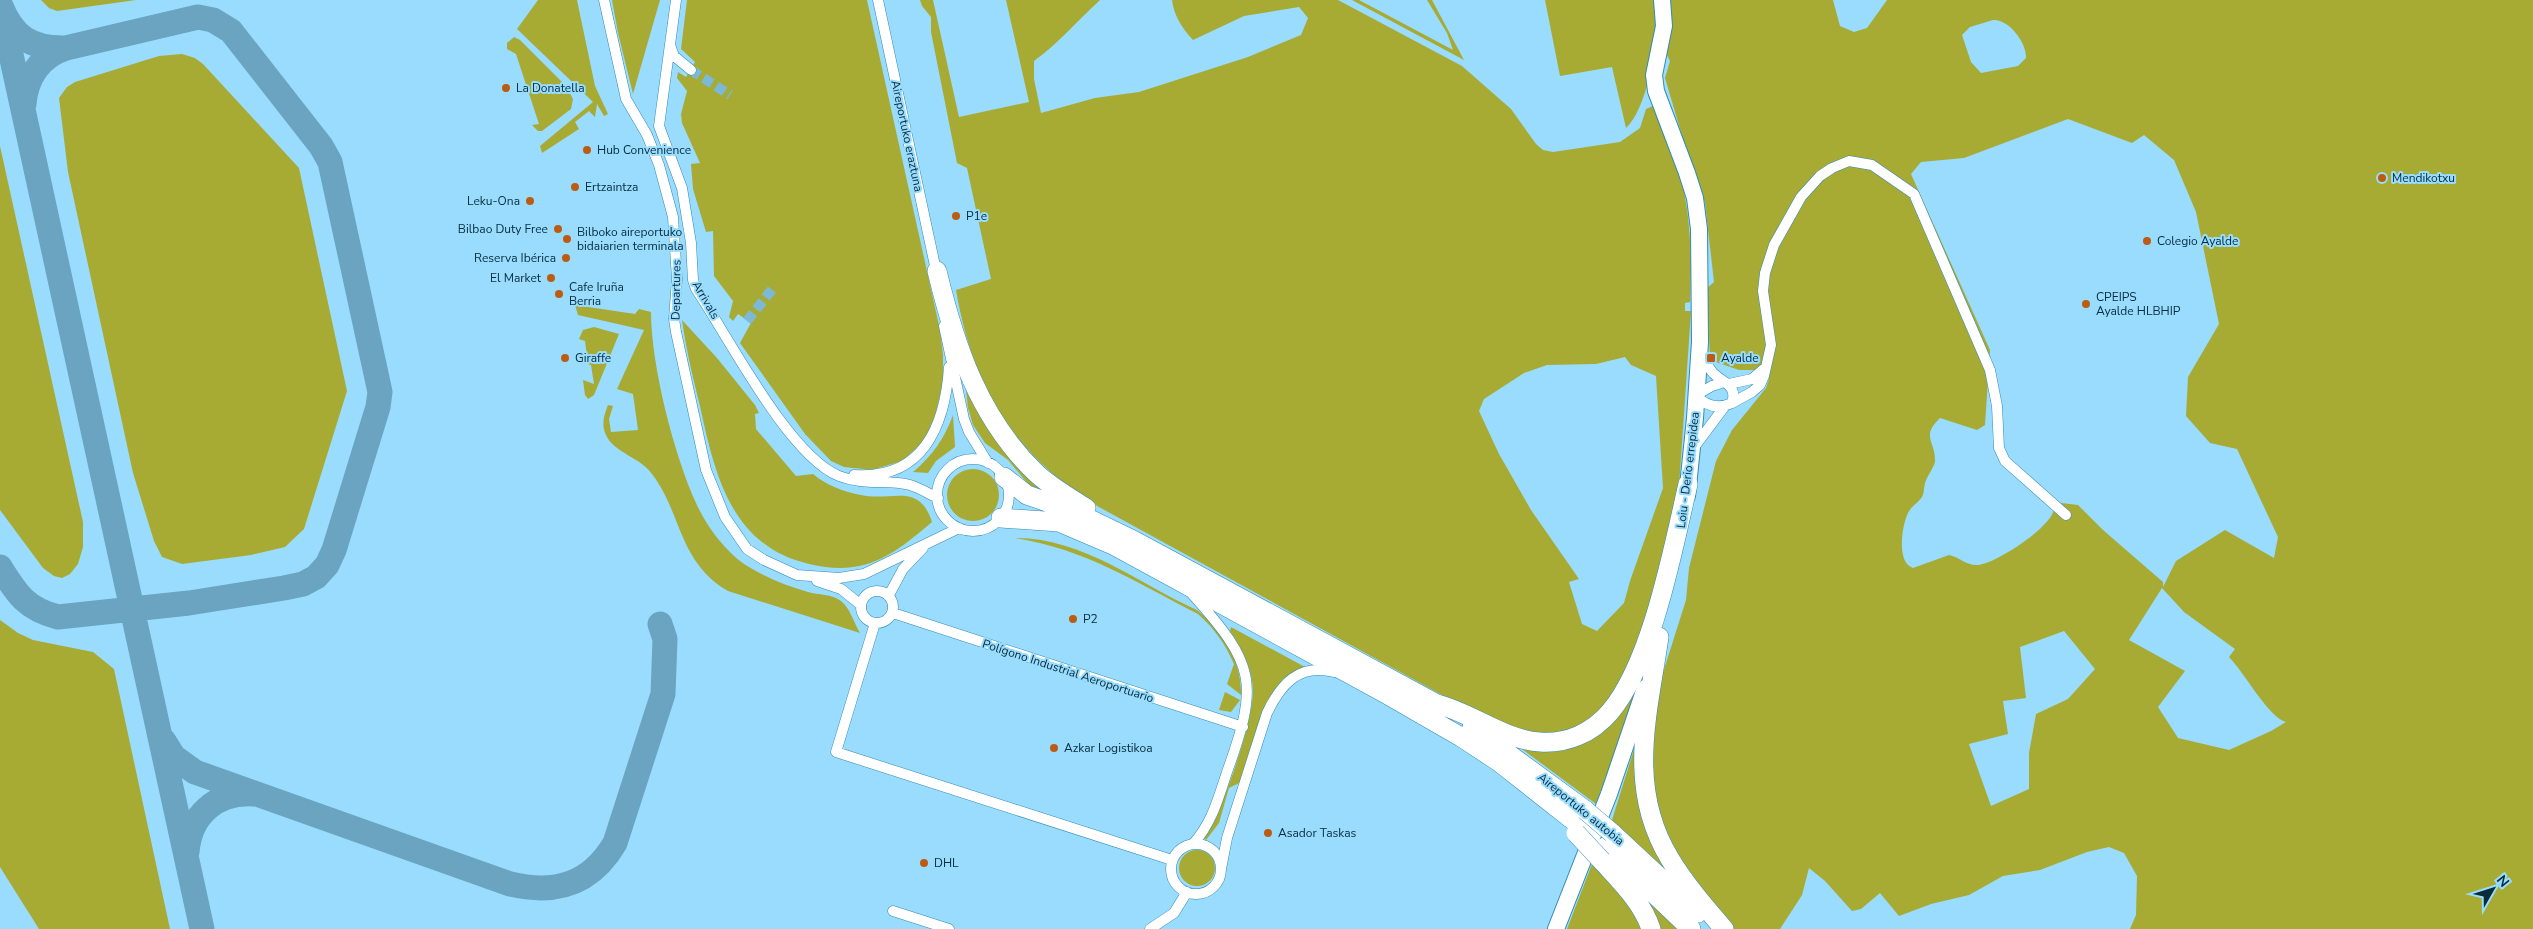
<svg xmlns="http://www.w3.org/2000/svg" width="2533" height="929" font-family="'Nunito Sans',sans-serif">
<rect width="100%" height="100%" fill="#99dcfe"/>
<path fill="#a7ab33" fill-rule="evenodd" d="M41 0H136L57 11 49 8Z
M538 0H577L595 86 608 114 604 116 597 104 595 117 589 111 575 122 579 129 542 153 540 146 593 102 517 29Z
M612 0H660L633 94 618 33Z
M687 0H867L940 330 943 355V382L935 417 923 442 902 461 872 470 844 467 831 461 805 434 740 343 751 323 738 314 733 321 729 317 733 301 714 276 713 231 706 232 693 189 691 164 700 163 682 123 681 114 687 91 677 78 678 72 686 77 695 62 681 49Z
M920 0H933L959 117 1029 102 1006 0H1100C1078 20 1059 43 1034 61V79L1041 113 1095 98 1139 92 1248 57 1301 35 1308 18 1299 7 1244 16 1193 40C1182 28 1174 16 1172 0H1338L1462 66 1511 109 1536 144 1543 150 1553 152 1620 142 1640 128 1646 109 1655 105C1664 129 1676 154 1681 178 1691 219 1692 260 1690 302L1685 303V311H1691L1679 487 1669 542 1639 641 1620 690 1586 726 1542 737 1519 732 1442 695 1099 507C1013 454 973 389 956 290L991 279 967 168 957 163 931 32V17L922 6ZM1625 357 1631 365 1656 376 1663 488 1630 581 1624 603 1597 631 1582 624 1569 582 1579 579 1531 510 1499 454 1479 411 1484 399 1524 373 1547 365 1596 364Z
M1352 0H1359L1453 50 1447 33 1427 0H1432L1464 60Z
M1545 0H1658C1662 29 1648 109 1626 128L1612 67 1560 76Z
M1668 0H1833L1840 26 1854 32 1867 28 1887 0H2533V929H2130L2136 915 2137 876 2124 853 2109 847 2087 852 2040 870 2003 876 1969 895 1931 904 1899 916 1880 893 1861 909 1852 911 1825 881 1809 868 1802 895 1780 929H1730L1687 870 1664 828 1652 788 1655 698 1686 600 1689 568 1716 461 1732 430 1766 388 1769 379 1768 375 1758 370H1739L1710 360 1707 288 1714 282 1705 203 1683 139 1665 78 1670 61 1665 51ZM1993 20C2009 19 2027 43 2026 58L2018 66 1981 73 1971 62 1962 35 1970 27ZM2068 119 2132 143 2144 135 2174 160 2196 212 2219 324 2188 377 2186 416 2210 443 2237 449 2278 537 2274 558 2225 530 2176 561 2163 587V582L2103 530 2078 505 2053 502C2053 504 2054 507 2054 509 2052 527 1995 564 1978 565 1967 566 1959 557 1949 555L1913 568C1896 563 1902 525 1908 513 1911 506 1920 502 1923 495 1924 491 1924 487 1925 483 1927 476 1933 469 1935 462 1936 441 1920 437 1940 418L1977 430 1985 425 1990 350 1911 174 1921 162 1964 158ZM2162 588 2184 612 2235 649 2229 657C2244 672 2269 718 2286 722L2271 731 2229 750 2178 738 2158 707 2185 671 2129 640ZM2064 631 2095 669 2068 699 2036 714 2029 753V789L1991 806 1969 744 2008 734 2003 701 2026 698 2020 647Z
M514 37 520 40 565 85 573 99 571 109 542 131H538L532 125 539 124 516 54 507 49V43Z
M182 54 195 58 203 64 299 168 347 391 304 529 285 547 251 555 182 564 162 557 154 541 133 473 68 172 59 98 67 87 75 82 159 56Z
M0 146 83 522V547L78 564 70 574 62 578 54 576 43 568 0 510Z
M575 305 635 314 639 309 651 312C651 365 674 455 696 503 707 527 726 553 749 567 767 578 787 586 808 592 818 595 832 594 841 601 850 608 854 623 860 633L728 591C678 562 682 513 652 474 640 457 614 453 606 435 601 425 604 415 608 405L613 406 609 419 611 432 638 430 633 394 617 389 644 330 578 315Z
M682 320 717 358 755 405 759 413 755 414 756 429 796 476 813 474C826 485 844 492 861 495 891 502 919 481 932 522 892 556 865 577 809 564 731 546 715 475 700 406 693 378 686 349 682 320Z
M594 327 619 334 594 395 588 399 585 395 583 380 594 384 591 365 588 364 585 341 579 339 583 330Z
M966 390C990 437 1012 459 1049 495L1029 485 1008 460 985 443 973 425 968 408Z
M953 415 955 447 936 461 928 473 913 472C933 455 944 439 953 415Z
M947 495a26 26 0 1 1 52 0a26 26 0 1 1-52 0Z
M1015 538C1084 538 1137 583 1197 610 1223 632 1242 661 1241 695L1227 684 1234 664C1225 644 1215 629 1198 614 1138 583 1083 548 1015 538Z
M0 620 18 633 33 640 93 652 114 669 170 929H39L0 867Z
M1231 627 1305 667 1283 679 1267 701 1241 782 1229 788 1219 823 1206 840 1203 837C1223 811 1253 723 1253 690 1252 668 1242 649 1230 631Z
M1645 656 1636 693 1596 804 1518 746 1569 747Z
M1225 692 1240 700 1231 712 1219 710Z
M1641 727 1639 761 1691 896 1612 820Z
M1179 868a18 18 0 1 1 36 0a18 18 0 1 1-36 0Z
M1592 864 1633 906 1644 929H1567Z
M1616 866 1679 929H1656Z"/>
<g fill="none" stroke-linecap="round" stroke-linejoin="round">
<path stroke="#6aa4c0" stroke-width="25" d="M3 18 202 929
M24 104C26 78 40 56 66 48
M0 567C17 594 26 609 58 617L189 603 284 588 303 584 316 577 327 565 334 550 378 407 380 392 330 162 321 146 231 31 213 20 198 17 66 48C31 49 13 37 0 4
M164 741 174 757 195 772 510 884C556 895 591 884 615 843L663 694 665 639 660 624
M187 852C190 815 216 792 253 794"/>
<path stroke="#7bb9d7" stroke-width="10" stroke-dasharray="10 5" stroke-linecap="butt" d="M691 70 730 95
M747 321 774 287"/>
<g stroke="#328bb3" stroke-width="11">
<path id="street" d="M604 0 626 99 647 135 659 165 673 217 677 279 674 319 676 332 706 470 725 517 747 549 764 560 797 575 839 578 864 574 959 528
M676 0 659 126 682 188 691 243 693 280 696 289C728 336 788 455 839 476 864 486 886 479 910 485 920 488 929 494 938 498
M878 0 937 275
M670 45 674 56 691 70
M944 326 964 419 969 432 988 463
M1700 352C1704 359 1708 367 1713 373 1723 383 1738 385 1732 403 1718 409 1706 407 1696 395L1712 386 1724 382
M1729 384 1752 379 1766 367
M1732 403 1752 392 1760 385 1764 376 1771 345 1763 291 1765 273 1774 245 1801 197 1820 176 1832 168 1849 161 1872 165 1914 194 1990 370 1997 406 1999 448 2005 461 2066 515
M1695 446 1725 406
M937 495a36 36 0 1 1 72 0a36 36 0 1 1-72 0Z
M854 475C923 480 945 426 949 367
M817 581 841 589 861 605
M861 607a16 16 0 1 1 32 0a16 16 0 1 1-32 0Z
M1192 594C1256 665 1259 683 1227 772 1218 799 1212 823 1193 844
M889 595 903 569 923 548
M893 613 1243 727
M875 623 836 752 1172 860
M1171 869a25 25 0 1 1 50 0a25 25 0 1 1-50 0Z
M1221 869 1227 838 1267 713C1281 684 1299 663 1334 672
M893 911 949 929
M1150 929 1174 913 1187 892"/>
</g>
<g stroke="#328bb3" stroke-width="18">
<path id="primary" d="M1662 0 1664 26 1654 75 1656 91 1687 173 1695 198 1699 229 1700 342 1695 418 1687 496
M1556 929 1609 794 1645 688"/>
</g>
<g stroke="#328bb3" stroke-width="20">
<path id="highway" d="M937 271C955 346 979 418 1036 473 1051 487 1069 497 1086 508
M1004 477 1027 495 1073 511 1135 541 1437 704C1472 713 1504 740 1540 742 1567 744 1592 733 1610 712 1652 662 1673 549 1688 484
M1001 518 1059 522 1113 545 1388 695 1461 737 1499 762 1579 825
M1659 637C1648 714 1626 787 1670 859 1685 884 1705 907 1724 929
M1472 727 1585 810
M1612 833 1698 913
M1605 847 1691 929
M1602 861C1621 882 1642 902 1651 929"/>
</g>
<use href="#street" stroke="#fff" stroke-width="10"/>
<use href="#primary" stroke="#fff" stroke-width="16"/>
<use href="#highway" stroke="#fff" stroke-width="19"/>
<g stroke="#328bb3" stroke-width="20" stroke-linecap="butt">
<path id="highway-bridge" d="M1585 810 1612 833
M1576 833 1602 861"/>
</g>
<use href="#highway-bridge" stroke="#fff" stroke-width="19"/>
</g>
<g fill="#bb5c12" stroke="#99dcfe" stroke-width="2">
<circle cx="506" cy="88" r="5"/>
<circle cx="587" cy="150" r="5"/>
<circle cx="2382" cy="178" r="5"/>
<circle cx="575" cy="187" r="5"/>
<circle cx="530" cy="201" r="5"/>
<circle cx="956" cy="216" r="5"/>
<circle cx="558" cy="229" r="5"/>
<circle cx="567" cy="239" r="5"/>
<circle cx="2147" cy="241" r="5"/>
<circle cx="566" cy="258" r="5"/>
<circle cx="551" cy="278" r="5"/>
<circle cx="559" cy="294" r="5"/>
<circle cx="2086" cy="304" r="5"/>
<circle cx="565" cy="358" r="5"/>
<rect x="1706" y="353" width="10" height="10" rx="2.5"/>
<circle cx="1073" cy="619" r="5"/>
<circle cx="1054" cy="748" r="5"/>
<circle cx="1268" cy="833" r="5"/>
<circle cx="924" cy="863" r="5"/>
</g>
<g text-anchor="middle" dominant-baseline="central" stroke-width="4" stroke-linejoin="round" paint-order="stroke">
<g font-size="12" fill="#052c3c" stroke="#99dcfe" text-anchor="start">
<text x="516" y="88">La Donatella</text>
<text x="597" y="150">Hub Convenience</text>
<text x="2392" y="178">Mendikotxu</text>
<text x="585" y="187">Ertzaintza</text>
<text x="520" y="201" text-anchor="end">Leku-Ona</text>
<text x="966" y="216">P1e</text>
<text x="548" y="229" text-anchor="end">Bilbao Duty Free</text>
<text x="577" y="232">Bilboko aireportuko<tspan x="577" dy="14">bidaiarien terminala</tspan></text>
<text x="2157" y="241">Colegio Ayalde</text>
<text x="556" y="258" text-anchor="end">Reserva Ibérica</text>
<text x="541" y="278" text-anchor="end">El Market</text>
<text x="569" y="287">Cafe Iruña<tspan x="569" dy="14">Berria</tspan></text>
<text x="2096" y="297">CPEIPS<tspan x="2096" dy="14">Ayalde HLBHIP</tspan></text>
<text x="575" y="358">Giraffe</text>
<text x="1721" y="358">Ayalde</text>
<text x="1083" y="619">P2</text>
<text x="1064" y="748">Azkar Logistikoa</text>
<text x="1278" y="833">Asador Taskas</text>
<text x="934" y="863">DHL</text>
</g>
<g font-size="12" fill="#052c3c" stroke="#99dcfe">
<text transform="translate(907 136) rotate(78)">Aireportuko eraztuna</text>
<text transform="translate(676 290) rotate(-89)">Departures</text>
<text transform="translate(706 300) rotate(60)">Arrivals</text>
<text transform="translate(1688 470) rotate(-83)">Loiu - Derio errepidea</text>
<text transform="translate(1068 671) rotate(18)">Polígono Industrial Aeroportuario</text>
<text transform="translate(1581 809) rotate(39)">Aireportuko autobia</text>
</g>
</g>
<g transform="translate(2493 889) rotate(51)" stroke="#99dcfe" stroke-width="4" paint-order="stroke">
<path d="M0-4L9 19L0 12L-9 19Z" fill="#052c3c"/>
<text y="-8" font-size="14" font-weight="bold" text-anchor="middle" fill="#052c3c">N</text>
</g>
</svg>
